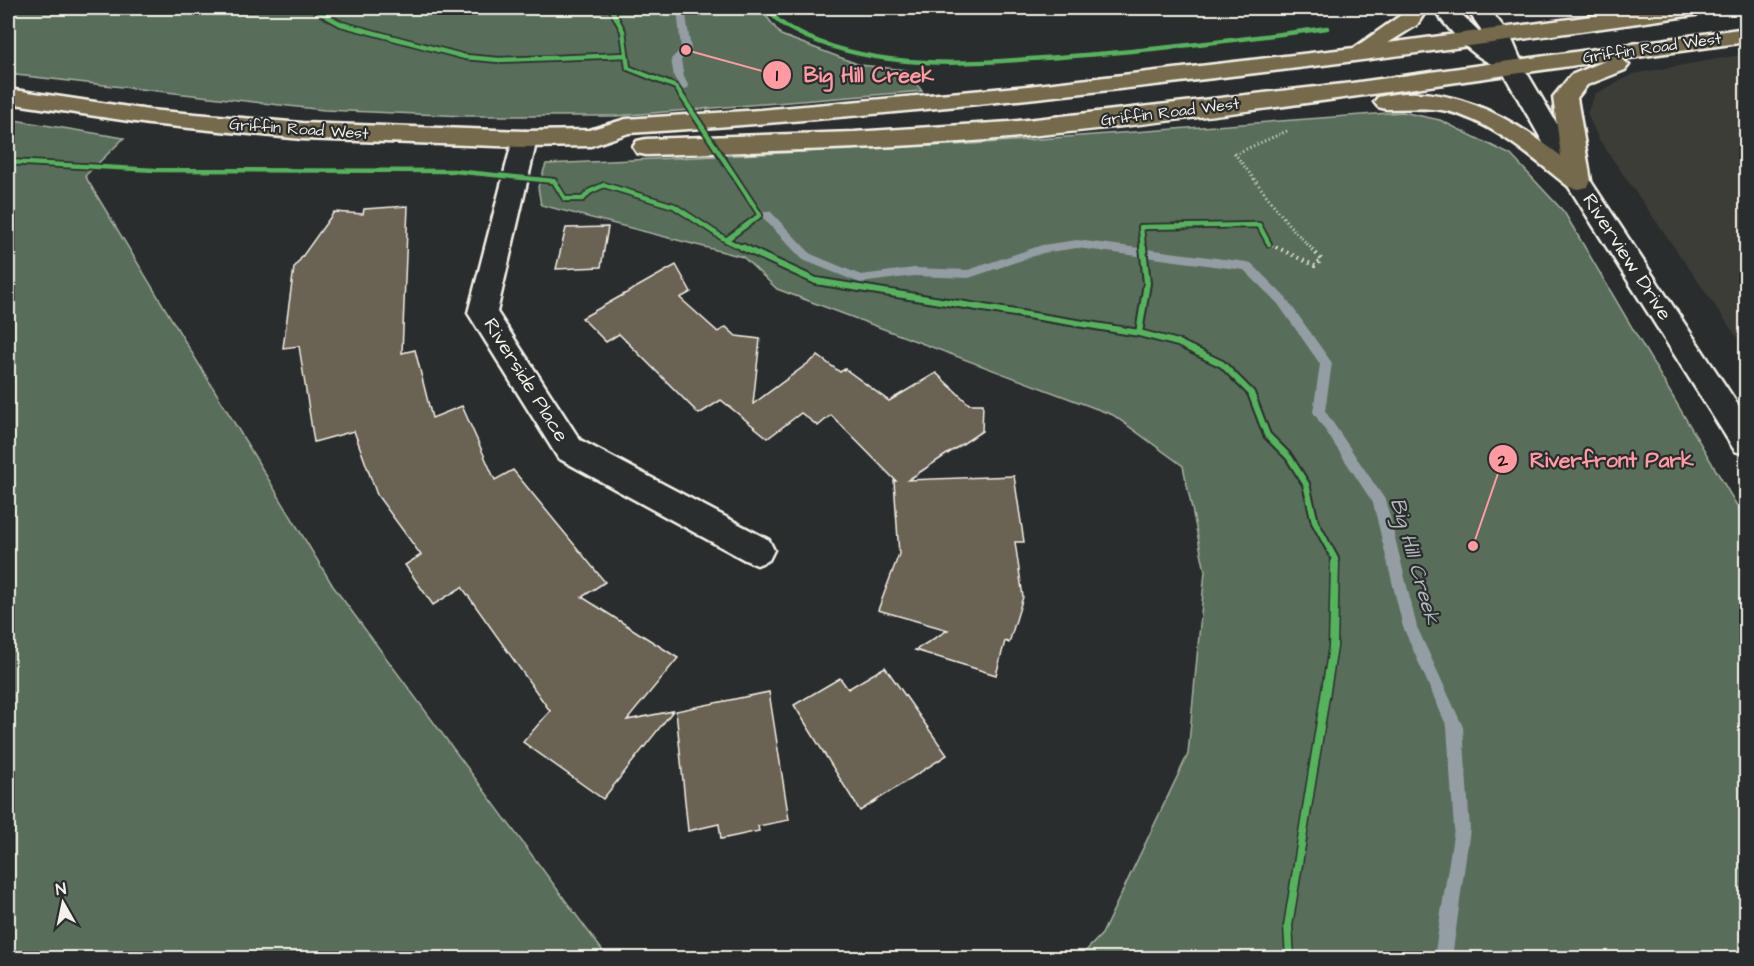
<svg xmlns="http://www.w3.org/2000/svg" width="1754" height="966" font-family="'Architects Daughter',sans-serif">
<rect width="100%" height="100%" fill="#2a2d2e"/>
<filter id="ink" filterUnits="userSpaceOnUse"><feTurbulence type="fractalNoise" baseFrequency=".0167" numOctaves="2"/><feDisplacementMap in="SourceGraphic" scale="12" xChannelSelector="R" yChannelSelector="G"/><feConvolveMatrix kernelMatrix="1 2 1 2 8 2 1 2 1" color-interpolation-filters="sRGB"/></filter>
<g filter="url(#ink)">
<path fill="#3d3d39" d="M1746 54V350L1598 138 1587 113 1595 94 1633 74Z"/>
<path fill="#596e5a" stroke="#a6b0a1" stroke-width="1.5" d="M8 8H760L781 35 860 65 906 70 922 91 616 116H465L324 110 8 74Z
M1402 112 1440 120 1511 155 1564 212 1746 521V958H1079L1102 934 1188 754 1205 571 1183 466 1113 415 777 289 743 257 541 205 538 187 546 164 972 144Z
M8 119 124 138 85 176 333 586 608 958H8Z"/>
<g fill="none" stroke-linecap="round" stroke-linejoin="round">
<path fill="#939da3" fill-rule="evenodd" d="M677 8H685L691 50 681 60 684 77 689 87 684 90 681 89 674 77 671 59 681 49Z
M767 211 771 212 811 254 861 275 914 268 968 270 1042 245 1077 240 1247 262 1251 263 1286 298 1332 363 1325 411 1386 501 1417 627 1463 727 1470 829 1452 958H1434L1454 829 1447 727 1403 627 1373 503 1313 412 1320 364 1278 304 1244 270 1077 248 1043 253 969 278 914 276 860 283 803 260 763 218V212Z"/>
</g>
<path fill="#6a6252" stroke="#f4f1e8" stroke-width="1.5" d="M408 206 402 353 415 350 432 418 462 406 495 480 513 470 605 582 582 597 678 658 627 720 673 711 603 799 523 742 550 711 462 587 433 605 405 565 421 555 377 495 354 431 314 442 299 346 283 348 294 268 334 212 363 214 364 209Z
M608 227 601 267 556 269 566 228Z
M676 265 691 292 680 298 718 332 726 327 736 336 760 339 753 404 818 356 840 372 845 369 889 401 936 373 969 404H983L982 431 908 480 1014 476 1024 542H1015L1023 597 1009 643 1005 641 996 675 915 650 948 630 878 610 899 554 894 481H896L831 415 818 426 801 413 768 438 721 400 699 414 619 334 606 342 582 318Z
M885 667 947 755 860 811 794 705 840 678 848 689Z
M769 692 789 820 758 826 759 831 721 839 719 824 688 831 676 711Z"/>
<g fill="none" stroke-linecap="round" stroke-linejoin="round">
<g stroke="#f4f1e8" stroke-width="5">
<path id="minor" d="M1433 8H1455L1490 42 1466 8H1488L1510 35 1524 68 1590 180 1746 417V455L1735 451 1565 181 1500 67C1474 60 1448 29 1433 8Z
M525 131 534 134 537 139 497 312 580 440 769 540 774 550 769 560 757 565 745 560 558 458 468 313 513 139 516 134Z"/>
</g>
<g stroke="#f4f1e8" stroke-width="5">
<path id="major" d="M1406 8H1428L1417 25 1388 43 1652 8H1706L1703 13 1695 15C1341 65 986 110 629 133L591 146 525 147 302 139 149 124 8 103V89L149 110 302 123 525 131 589 130 626 119 760 110 1028 86 1354 48 1401 15Z
M1746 28V42L1622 59 1629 65 1625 70 1587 85 1577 98 1591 181 1587 187 1578 189 1569 187C1532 158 1493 122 1447 111 1427 107 1406 109 1386 109L1378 107 1374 102 1378 97C1446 80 1509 116 1561 156L1553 97 1571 75 1605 61C1407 89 1208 119 1009 138 888 149 767 151 646 155L637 153 633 147 637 141 646 139 854 132 1009 122 1352 83Z"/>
</g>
<path stroke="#f4f1e8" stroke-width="3" stroke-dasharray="1 3" stroke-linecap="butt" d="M1287 131 1235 154 1289 225 1312 249
M1269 244 1279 249"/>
<path stroke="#f4f1e8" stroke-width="4" stroke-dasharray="1.5 4.5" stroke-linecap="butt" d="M1276 247 1315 266 1322 260 1310 247"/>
<use href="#minor" fill="#2a2d2e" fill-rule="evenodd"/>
<use href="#major" fill="#746b4b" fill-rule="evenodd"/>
<g stroke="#2a2d2e" stroke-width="8">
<path id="cycleway-far2" d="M312 8 341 24 465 57 499 60 626 55
M611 8 623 31 628 68 676 87 760 215 726 240
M768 8C776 23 792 30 807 37 887 72 975 63 1059 57 1149 51 1238 40 1327 28
M8 162 155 170 454 171 554 181 565 199H583L589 192 604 185 674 206 726 240 745 249
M1143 249 1141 227 1259 225 1269 244"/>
</g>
<g stroke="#2a2d2e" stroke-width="10">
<path id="cycleway-far1" d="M742 247 816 281 1139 333 1178 343 1222 364 1251 393 1267 435 1289 457 1306 484 1315 522 1335 559V565
M1139 333 1147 283 1143 247"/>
</g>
<g stroke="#2a2d2e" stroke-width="11">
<path id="cycleway" d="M1290 958 1288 926 1333 647 1335 563"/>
</g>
<use href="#cycleway-far2" stroke="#56b35d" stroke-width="4.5"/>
<use href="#cycleway-far1" stroke="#56b35d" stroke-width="6"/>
<use href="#cycleway" stroke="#56b35d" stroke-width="8"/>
</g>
</g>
<g text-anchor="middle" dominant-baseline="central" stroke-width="4.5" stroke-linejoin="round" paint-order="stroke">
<g font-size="16" fill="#f4f1e8" stroke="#2a2d2e">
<text transform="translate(1652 48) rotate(-8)">Griffin Road West</text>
<text transform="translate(1170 112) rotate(-7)">Griffin Road West</text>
<text transform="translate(299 129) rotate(4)">Griffin Road West</text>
</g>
<g font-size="20" fill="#f4f1e8" stroke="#2a2d2e">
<text transform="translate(1627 257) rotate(57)">Riverview Drive</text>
<text transform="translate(526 380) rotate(58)">Riverside Place</text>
</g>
<g font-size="21" font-style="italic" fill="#b3b9ba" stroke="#2a2d2e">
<text transform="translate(1415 561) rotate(74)">Big Hill Creek</text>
</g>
</g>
<path fill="none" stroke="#ff9aa2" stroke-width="2" d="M686 50L777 75M1473 546L1503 459"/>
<g fill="#ff9aa2" stroke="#2a2d2e" stroke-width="2">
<circle cx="686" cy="50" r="6"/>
<circle cx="1473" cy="546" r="6"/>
<circle cx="777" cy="75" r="15"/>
<circle cx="1503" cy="459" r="15"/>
</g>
<g font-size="18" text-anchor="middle" font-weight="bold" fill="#111">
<text x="777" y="81">1</text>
<text x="1503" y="466">2</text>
</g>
<g font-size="21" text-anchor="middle" font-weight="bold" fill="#ff9aa2" stroke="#2a2d2e" stroke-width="4.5" stroke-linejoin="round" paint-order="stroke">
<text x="869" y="82">Big Hill Creek</text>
<text x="1612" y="467">Riverfront Park</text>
</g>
<rect width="1754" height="966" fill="none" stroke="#2a2d2e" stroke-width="30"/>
<rect x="15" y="15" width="1724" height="936" fill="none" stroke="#f4f1e8" stroke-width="2" filter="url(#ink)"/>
<g transform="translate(63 903) rotate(351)" stroke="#2a2d2e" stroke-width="4.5" paint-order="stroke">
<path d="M0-4.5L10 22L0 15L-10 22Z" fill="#f4f1e8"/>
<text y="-9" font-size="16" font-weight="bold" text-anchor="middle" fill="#f4f1e8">N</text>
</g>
</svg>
